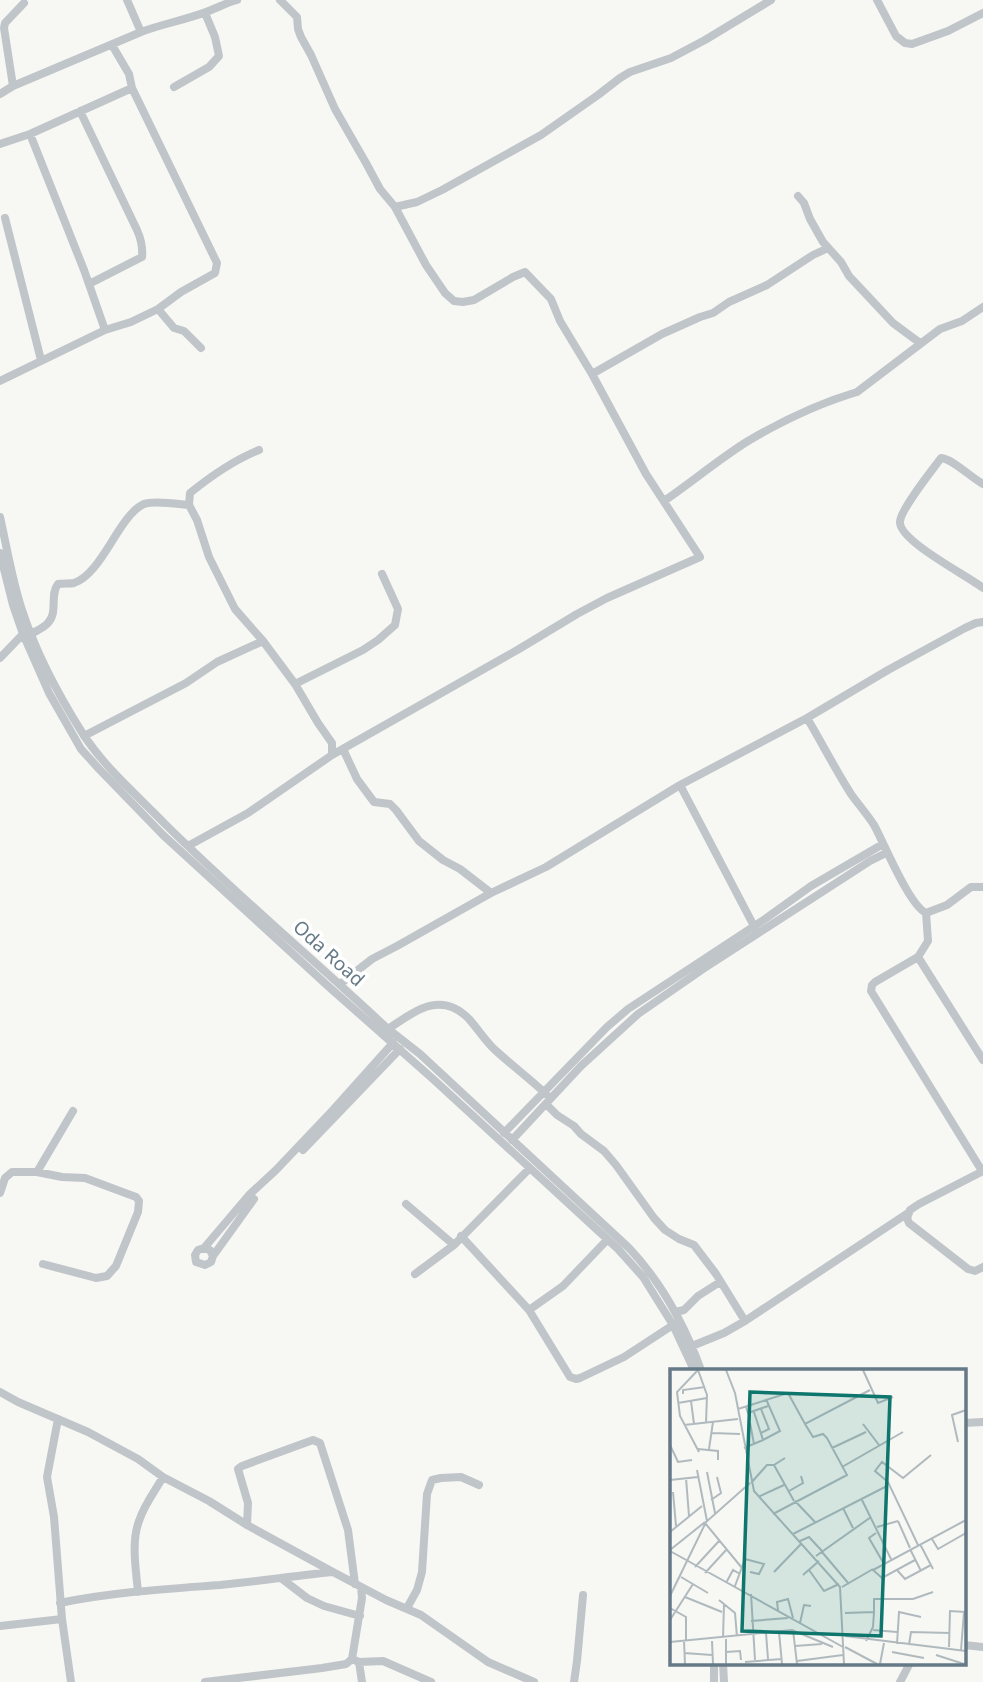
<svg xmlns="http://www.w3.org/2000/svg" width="983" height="1682" font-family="'Noto Sans',sans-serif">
<rect width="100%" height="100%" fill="#f7f7f4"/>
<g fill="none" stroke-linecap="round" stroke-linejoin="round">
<path stroke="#c0c5c9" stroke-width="8" d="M127 0 141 32
M280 0 297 17 298 29 301 37 311 55 335 109 366 163 380 189 395 207 417 202 442 190 541 135 598 95 620 78 630 72 671 58 705 40 771 0
M877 0 896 36 905 43 912 44 948 31 983 13
M13 86 4 28 5 23 24 3
M174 87 209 67 219 56 215 37 205 13
M0 94 13 86 141 32C162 24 185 20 206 12 217 8 226 3 237 0
M80 111 137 230C141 239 143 247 142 257L89 284
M0 144 30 134 132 88
M798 196 804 203 810 219 823 242 841 262 849 276 893 323 920 343
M5 218 41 360
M158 309 174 328 184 331 201 348
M105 330 131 322 158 309 181 292 215 273 217 263 132 88 129 74 112 45
M592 374 662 334 700 317 713 313 729 302 767 285 813 255 828 248
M0 381 105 330 84 270 30 134
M259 450C234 460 211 476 190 493L189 505 197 520 209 557 235 609 263 641 295 684 318 723 332 743V755
M983 484C970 477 953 459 941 458 933 469 900 510 900 522 899 541 968 576 983 588
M664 501C692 482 719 459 748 441 782 421 820 403 857 392L940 329 962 321 983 307
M0 517C7 548 12 580 22 610 36 653 59 696 83 734 105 768 137 795 165 824 237 895 314 960 388 1029L420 1054 629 1248C662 1283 685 1326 701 1370
M0 553 13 605 23 634 49 693 81 749 99 769 163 835 329 987 433 1079 618 1249 643 1277 673 1325 694 1370
M31 634C36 631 43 628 47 624 59 613 49 595 58 584 63 583 70 584 74 583 102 574 119 515 144 504 154 500 178 504 189 505
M0 658 23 634
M295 684 363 650 378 640 395 625 398 609 382 574
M807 718C822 743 835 769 851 794 858 804 867 814 874 825 884 843 909 905 926 913L928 941 918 957 875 982 872 985 871 991 982 1171
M84 736 186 683 217 662 263 641
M343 749 357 779 374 802 390 804 396 810 419 841 443 860 460 869 491 893
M680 785 755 928
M188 846 248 813 332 755 519 649 577 614 607 598 700 557 646 474 592 374 560 321 551 299 525 272 513 277 474 300 463 302 454 301 445 293 426 265 395 207
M926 913 947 905 971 887H983
M918 957 983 1060
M340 984 372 959 397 946 491 893 546 867 680 785 807 718 888 670 965 628 976 623 983 622
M388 1029C415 1011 441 990 469 1019 477 1028 484 1039 493 1048 510 1064 529 1078 546 1094
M546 1104 557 1115 574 1126 581 1134 604 1151 616 1165 654 1218 665 1230 679 1239 694 1245 716 1274 745 1321
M504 1133 607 1027 628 1009 765 919 811 886 883 844
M512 1140 581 1066 638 1014 703 969 870 861 886 853
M303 1150 400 1049
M983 1171 919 1204 910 1210 907 1218 909 1223 968 1269 975 1271 983 1267
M37 1172 73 1111
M0 1193 5 1178 12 1172H37L62 1177 85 1178 136 1197 139 1201 138 1212 116 1266 107 1276 96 1278 43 1264
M406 1204 454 1245
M461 1236 529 1310 570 1377 576 1379 580 1378 624 1357 673 1325
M204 1248 210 1250 213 1256 211 1262 205 1265 196 1262 195 1255 198 1250 204 1248 249 1195 276 1170 333 1110 393 1043
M213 1256 254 1199
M415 1274 454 1245 529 1169
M529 1310 563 1286 607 1240
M675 1312 684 1310 698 1296 720 1282
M692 1346 724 1333 745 1321 908 1213
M0 1392 18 1402 88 1432 138 1459 163 1477 209 1501 247 1525 333 1572 386 1600 421 1615 488 1662 534 1682
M58 1419 47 1477 54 1517 62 1619 71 1682
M964 1423 983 1422
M247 1525 248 1503 238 1469 242 1466 313 1440 320 1443 348 1530 355 1584
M281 1578 307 1598 324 1606 360 1616
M138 1592C136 1570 131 1542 139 1521 144 1505 155 1491 163 1477
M60 1603C113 1592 167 1589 220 1585 258 1581 295 1576 332 1572
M407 1608 417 1590 422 1572 427 1494 432 1480 441 1478 461 1477 479 1485
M0 1626 62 1619
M964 1645 983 1647
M352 1659 362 1598 361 1587
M359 1662 362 1682
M723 1663 724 1682
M205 1682 322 1668 346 1664 352 1659 359 1662 383 1661 431 1682
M574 1682 577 1661 583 1595
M714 1682V1663
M900 1682 910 1663"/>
</g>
<g text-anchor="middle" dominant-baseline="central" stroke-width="7" stroke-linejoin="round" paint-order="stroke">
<g font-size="19" fill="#657986" stroke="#fff">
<text transform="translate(329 953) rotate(42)">Oda Road</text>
</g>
</g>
<g transform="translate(670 1369)">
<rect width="296" height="296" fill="#f7f7f4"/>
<path fill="none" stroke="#b0babe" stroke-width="2" d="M28 1 7 23 10 47 29 83M28 1 37 26 36 54M56 1 65 24 84 122 170 218 174 295M193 1 208 34 223 28M13 25V21L35 18M21 32 24 55M8 34 37 29M76 38 78 44 98 37M68 40 118 24 135 55 200 21M91 40 99 60 91 64M80 54 84 75M193 55 209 76M14 56 68 50M42 64 70 65M93 71 110 62 96 30M288 73 282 46 296 41M0 76 8 93 22 91M74 79 93 71 84 43M162 79 196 63M28 80 48 82V91M39 80 43 53M115 89 104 96 124 132M172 98 233 63M27 101 37 152M37 103 45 144M16 109 19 147M0 111 28 108M81 114 97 96H104M119 122 133 114 131 107M3 123 6 157M88 128 114 116M191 129 221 190M41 131 51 124 47 108M125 132 145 153M173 139 183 159M103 145 177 106 157 69 153 65 143 68 135 55M228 152 240 179M35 154 72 199M207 158 228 152M0 163 32 137M206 164 199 169 214 195M123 165 217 117M262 170 268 180 296 164M130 172 139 168 152 182M250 175 263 200M248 176 218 113 205 102 212 93 233 109 261 86M240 180 251 202M0 181 35 153M0 182 173 278M152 183 179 215M146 187 201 148M245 191 212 209 203 201 296 151M25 198 49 172M139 201 154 222 169 215M227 201 235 210 261 196M104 203 132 174M35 204 57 180M133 206 149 192M11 208 38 224M56 214 63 201 70 205M65 217 75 190 94 195 89 205 80 203M172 218 203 200M81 225 85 291M0 227 36 153 80 114M15 228 52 243M49 231 65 244 67 268M0 239 16 248V272M108 241 107 233 118 230 123 249M175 244 204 243M0 251 23 215M81 252 118 249M130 254 134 236 141 237M123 261 127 295M203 261 227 263M109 263 112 295M96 264 98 290M175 267 296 282M53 269 54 235M56 270V295M14 272 15 295M42 272 43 295M196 272 203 258 204 243V230H243L263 223M0 273 122 261 163 278M227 275 229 243 251 248M239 276 241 263 280 264M125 277 152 275M175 278 207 295M279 278 280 242 296 243M291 281 294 243M56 283 70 282 71 291M222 283 254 289M14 284 42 286M266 286 294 295M127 292 173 286M75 293 112 290M210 295 214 274"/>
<path fill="#0f766e" fill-opacity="0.15" stroke="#0f766e" stroke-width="3.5" d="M80 23 220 28 211 267 72 262Z"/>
<rect width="296" height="296" fill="none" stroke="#657986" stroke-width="3.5"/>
</g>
</svg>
